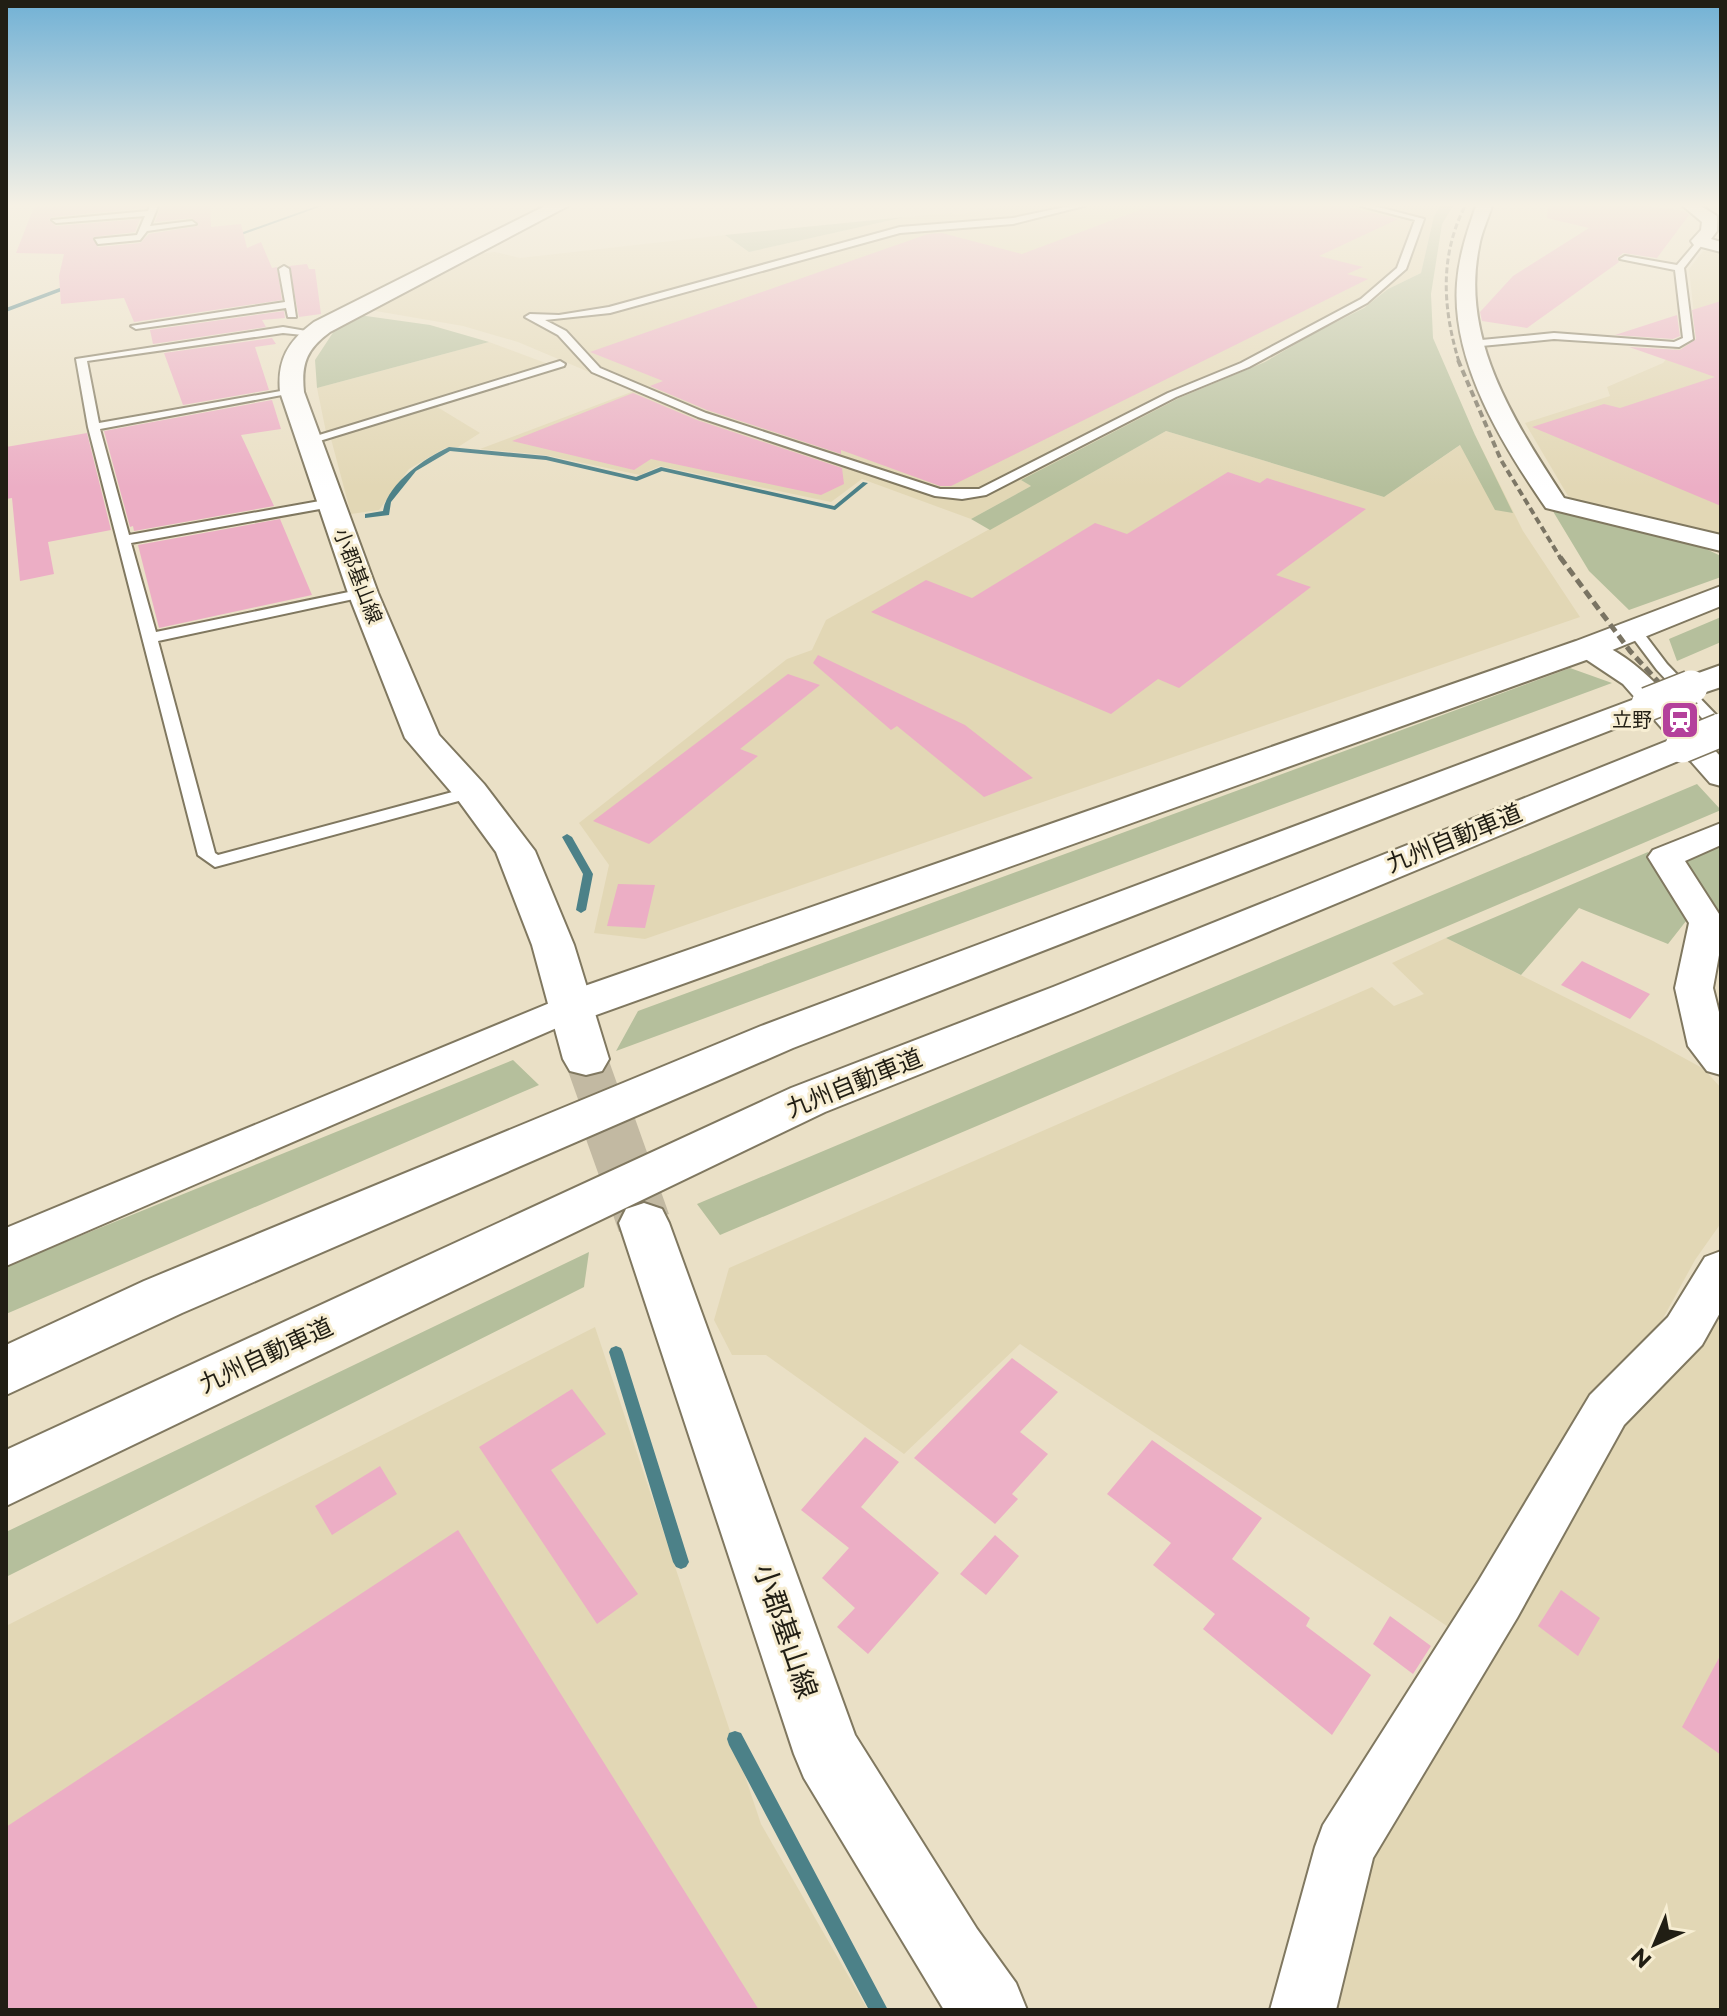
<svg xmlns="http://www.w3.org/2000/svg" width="1727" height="2016" font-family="Montserrat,'Noto Sans JP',sans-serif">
<rect width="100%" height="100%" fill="#eae0c6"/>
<path fill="#e2d7b5" d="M1001 206H1440L1434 216 1421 273 1388 289 1364 308 1318 331 1265 362 1179 398 1022 480 1031 486 971 519 862 479 831 502 660 466 640 475 545 455 480 449 634 391 518 342 463 326 370 310 476 254 495 252 520 258 725 235 749 252 905 217 951 213 957 215Z
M1715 250 1721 251V536L1571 501 1525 423 1610 396 1607 387 1663 363 1676 347 1697 341 1689 269 1703 251Z
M489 342 551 365 326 432 317 388Z
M434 405 480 433 458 447 445 448 409 469 379 510 351 514 330 435Z
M1166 431 1384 497 1475 435 1523 531 1580 617 645 939 594 933 609 865 579 823 787 659 812 650 826 620Z
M1446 938 1653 1041 1704 1069 1721 1088V1223L1695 1260 1661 1322 1610 1372 1450 1628 1020 1344 904 1454 766 1355H732L714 1320 729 1268 1372 987 1394 1006 1424 994 1392 963Z
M1721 1298V2010H1336L1352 1876 1623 1420Z
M595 1327 761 1824 868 2010H6V1626Z"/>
<path fill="#b5bf9c" d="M1440 206H1453L1442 224 1431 294 1433 338 1475 435 1513 513 1495 510 1460 445 1384 497 1166 431 990 530 971 519 1031 486 1021 480 1179 398 1265 362 1318 331 1364 308 1388 289 1421 273 1434 216Z
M905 217 749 252 725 235Z
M359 315 430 325 489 342 317 388 315 360 334 331Z
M1551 508 1689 541 1721 556V577L1629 610 1589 571Z
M1721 617V642L1677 661 1669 639Z
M1570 668 1612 683 616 1051 638 1011Z
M1697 784 1721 810 720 1235 697 1204Z
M1721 845V914L1690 916 1668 944 1579 908 1521 975 1446 938 1648 852 1661 868Z
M513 1060 539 1085 6 1314V1266Z
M589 1252 584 1287 6 1577V1532Z"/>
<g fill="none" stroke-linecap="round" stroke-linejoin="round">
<path fill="#4c8188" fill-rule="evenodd" d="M317 206H322L233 238 229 237Z
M73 283 75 286 6 312V308Z
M449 447 546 456 636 477 661 467 834 506 863 482 868 483 835 510 662 471 637 481 546 460 450 451 416 471 391 502 389 515 365 518V514L383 511C388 483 425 458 449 447Z
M567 834 572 837 593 874 586 910 581 913 576 910 583 874 562 837Z
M616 1346 621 1348 623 1352 689 1562 686 1567 681 1569 676 1567 673 1562 609 1352 611 1348Z
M735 1731 741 1733 888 2010H869L729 1745 727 1739 729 1733Z"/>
</g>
<path fill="#ecaec5" d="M147 206 146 208 52 217 49 220 56 226 140 219 135 232 93 237 98 247 140 243 149 234 198 226 192 218 155 222 161 206H210L211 227 241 224 247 248 261 242 272 268 277 267 282 300 134 322 124 298 61 304 59 276 64 254 16 253 34 207Z
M1150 206H1344L1398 219 1319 256 1363 267 1347 274 1368 279 951 486H940L841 450V454L707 410 650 386 663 381 590 352 928 234 942 233 1022 254Z
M1548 206H1647L1684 211 1689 215 1657 258 1623 253 1617 258 1619 262 1527 328 1482 321 1480 312 1513 276 1589 228 1547 218Z
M307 264 309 269H315L321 314 299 317 289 266Z
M1721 301V506L1532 427 1604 404 1620 408 1715 377 1629 347 1680 350 1696 339 1692 310Z
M284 311 285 318 262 320 266 327 153 344 150 330Z
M1677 315 1680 336 1673 339 1615 335Z
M272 338 276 344 255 347 269 390 183 405 164 353Z
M633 393 697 420 842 468 844 484 821 495 651 459 634 470 512 441Z
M272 400 281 429 241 435 274 506 134 531 133 526 130 527 104 431Z
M87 433 111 530 48 542 54 574 20 581 12 498 6 499V447Z
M1228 472 1260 483 1267 478 1366 509 1276 575 1311 587 1179 688 1158 679 1111 714 871 612 926 580 972 598 1095 523 1127 534Z
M280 519 312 595 159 628 138 545Z
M818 655 965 725 1033 778 984 797 897 726 891 730 813 663Z
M788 674 820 685 740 749 758 756 649 844 593 821Z
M618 884 655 885 645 928 607 926Z
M1582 961 1650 994 1630 1019 1561 985Z
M1012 1358 1058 1392 1020 1432 1048 1454 1012 1494 1018 1499 995 1524 914 1458Z
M572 1389 606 1434 551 1470 638 1594 597 1624 479 1447Z
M865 1437 899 1462 861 1507 939 1573 868 1654 837 1627 855 1608 822 1578 849 1548 801 1510Z
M1152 1440 1262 1518 1232 1559 1310 1618 1306 1626 1371 1675 1332 1735 1203 1629 1215 1614 1153 1565 1171 1543 1107 1494Z
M380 1466 397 1494 332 1535 315 1506Z
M458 1530 759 2010H6V1827Z
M995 1535 1019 1556 986 1595 960 1574Z
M1561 1590 1600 1618 1578 1656 1538 1626Z
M1390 1616 1431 1646 1413 1674 1373 1644Z
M1721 1654V1755L1682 1727Z"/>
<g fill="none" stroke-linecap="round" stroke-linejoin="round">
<path stroke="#c2b9a2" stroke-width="42" stroke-dasharray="42 21" stroke-linecap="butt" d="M586 1059 608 1121"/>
<path stroke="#c2b9a2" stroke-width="53" stroke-dasharray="53 27" stroke-linecap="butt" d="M607 1119 644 1223"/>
<g stroke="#807860" stroke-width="4">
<path id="service" d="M150 206H158L150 226 192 221 196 224 147 231 140 240 98 244 95 239 137 235 145 216 56 223 52 220 148 211Z
M1070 206H1084L1013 224 900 233 610 313 545 320 566 331 600 368 706 413 940 489H979L1168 393 1241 363 1361 299 1397 268 1415 220 1361 206H1374L1424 219 1406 269 1367 303 1249 367 1176 397 986 495 962 499 935 496 698 417 592 372 558 335 525 317 530 314 559 315 609 307 900 227 1013 218Z
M1700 238 1705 241 1684 268 1693 339 1679 347 1554 339 1471 347 1466 344 1471 341 1554 333 1674 342 1683 338 1675 270 1620 259 1625 256 1677 265Z
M284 266 289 269 296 317H288L286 308 136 329 131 326 285 302 279 269Z
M283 327 318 333 313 336 283 333 87 361 99 423 292 389 298 392 100 429 129 535 331 499 337 503 331 507 131 543 156 632 363 589 370 593 363 597 158 641 215 853 218 855 471 787 479 792 477 796 215 867 198 855 88 427 76 359Z
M560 361 565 364 564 366 313 443 303 440Z
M1634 626 1639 627 1667 664 1721 720V734L1715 732 1657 670 1627 630Z"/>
</g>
<g stroke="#807860" stroke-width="4">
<path id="minor" d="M1476 206H1492C1488 219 1481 233 1479 247 1460 340 1516 424 1564 498L1721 535V551L1546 508C1503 446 1451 362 1457 283 1459 256 1467 232 1476 206Z
M1683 206H1701L1717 216V231L1711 239 1721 242V252L1694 245 1691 241 1701 230 1702 222Z
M1588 640C1639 652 1687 719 1721 757V786L1710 783 1623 684 1578 654 1574 648 1578 642Z
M1721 823V845L1685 861 1721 917V944L1713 988 1721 1020V1075L1707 1071 1688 1046 1675 988 1689 923 1648 857 1653 850Z
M569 995 582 999 588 1008 582 1017 6 1266V1228Z
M1721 1251V1311L1702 1345 1624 1425 1517 1618 1373 1858 1336 2010H1270L1315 1847 1323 1825 1479 1580 1590 1395 1668 1317 1705 1257Z"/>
</g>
<g stroke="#807860" stroke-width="4">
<path id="tertiary" d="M1721 586V606L1600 655 585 1019 569 1023 553 1019 547 1008 553 997 1576 641Z"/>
</g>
<g stroke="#807860" stroke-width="4">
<path id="secondary" d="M545 206H568L330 332C307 349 301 363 304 392L378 593 439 735 484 784 535 851 574 945 609 1059 602 1071 586 1075 570 1071 563 1059 532 945 496 852 458 800 405 738 348 593 280 392C277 360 288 341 314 322Z
M644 1203 662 1209 669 1223 855 1735 977 1929 1016 1983 1027 2010H944L804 1778 794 1754 619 1223 626 1209Z"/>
</g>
<g stroke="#807860" stroke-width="4">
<path id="motorway" d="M1721 665V687L1691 697 1679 694 1674 687 1679 680Z
M1648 694 1660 697 1665 704 1660 711 793 1048 182 1313 6 1395V1345L144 1281 761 1026Z
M1682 735 1695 738 1700 746 1695 754 1083 1009 825 1112 6 1506V1450L791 1088 1053 987Z"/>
</g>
<use href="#service" fill="#fff" fill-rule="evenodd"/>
<use href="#minor" fill="#fff" fill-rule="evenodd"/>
<use href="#tertiary" fill="#fff" fill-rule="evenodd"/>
<use href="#secondary" fill="#fff" fill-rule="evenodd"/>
<use href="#motorway" fill="#fff" fill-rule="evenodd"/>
<path stroke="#7a7463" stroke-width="3" stroke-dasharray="6 3" stroke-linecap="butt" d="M1459 362C1443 309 1439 257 1465 206"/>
<path stroke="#7a7463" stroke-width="4" stroke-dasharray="7 4" stroke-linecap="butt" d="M1458 360 1501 460 1561 559"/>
<path stroke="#7a7463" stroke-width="5" stroke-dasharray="9 5" stroke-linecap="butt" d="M1560 557 1630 651 1721 750"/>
<g stroke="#807860" stroke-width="36" stroke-linecap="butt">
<path id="motorway-bridge" d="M1648 704 1691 687
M1682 746 1721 730"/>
</g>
<use href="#motorway-bridge" stroke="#fff" stroke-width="33"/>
</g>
<linearGradient id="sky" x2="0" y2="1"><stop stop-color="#71b1d5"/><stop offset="0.42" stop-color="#f6f1e5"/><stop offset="1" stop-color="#f6f1e5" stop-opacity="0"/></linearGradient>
<rect width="1727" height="488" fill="url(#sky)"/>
<defs>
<g id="station-square" transform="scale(2)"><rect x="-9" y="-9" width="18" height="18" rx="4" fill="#b4419b" stroke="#f7eed3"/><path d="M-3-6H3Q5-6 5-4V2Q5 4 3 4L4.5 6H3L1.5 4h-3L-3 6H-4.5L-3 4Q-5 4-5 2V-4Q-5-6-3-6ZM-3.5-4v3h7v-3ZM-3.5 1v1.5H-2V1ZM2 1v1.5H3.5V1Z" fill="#fff"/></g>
</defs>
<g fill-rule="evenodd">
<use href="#station-square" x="1680" y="720"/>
</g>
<g text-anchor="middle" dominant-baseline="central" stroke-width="6" stroke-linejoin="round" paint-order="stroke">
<g font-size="20" fill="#211e14" stroke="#f7eed3">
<text transform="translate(358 576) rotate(69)">小郡基山線</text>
</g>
<g font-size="20" fill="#211e14" stroke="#f7eed3" text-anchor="end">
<text x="1652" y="720">立野</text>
</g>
<g font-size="24" fill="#211e14" stroke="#f7eed3">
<text transform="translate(1454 838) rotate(-22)">九州自動車道</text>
<text transform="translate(854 1083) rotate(-22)">九州自動車道</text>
<text transform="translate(266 1355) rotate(-25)">九州自動車道</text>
</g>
<g font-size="28" fill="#211e14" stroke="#f7eed3">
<text transform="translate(786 1631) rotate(71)">小郡基山線</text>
</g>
</g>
<rect width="1727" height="2016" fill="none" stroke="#211e14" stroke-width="16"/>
<g transform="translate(1655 1944) rotate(224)" stroke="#f7eed3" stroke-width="6" paint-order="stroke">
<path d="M0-6L14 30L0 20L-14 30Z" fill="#211e14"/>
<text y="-12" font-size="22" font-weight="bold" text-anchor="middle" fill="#211e14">N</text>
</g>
</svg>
